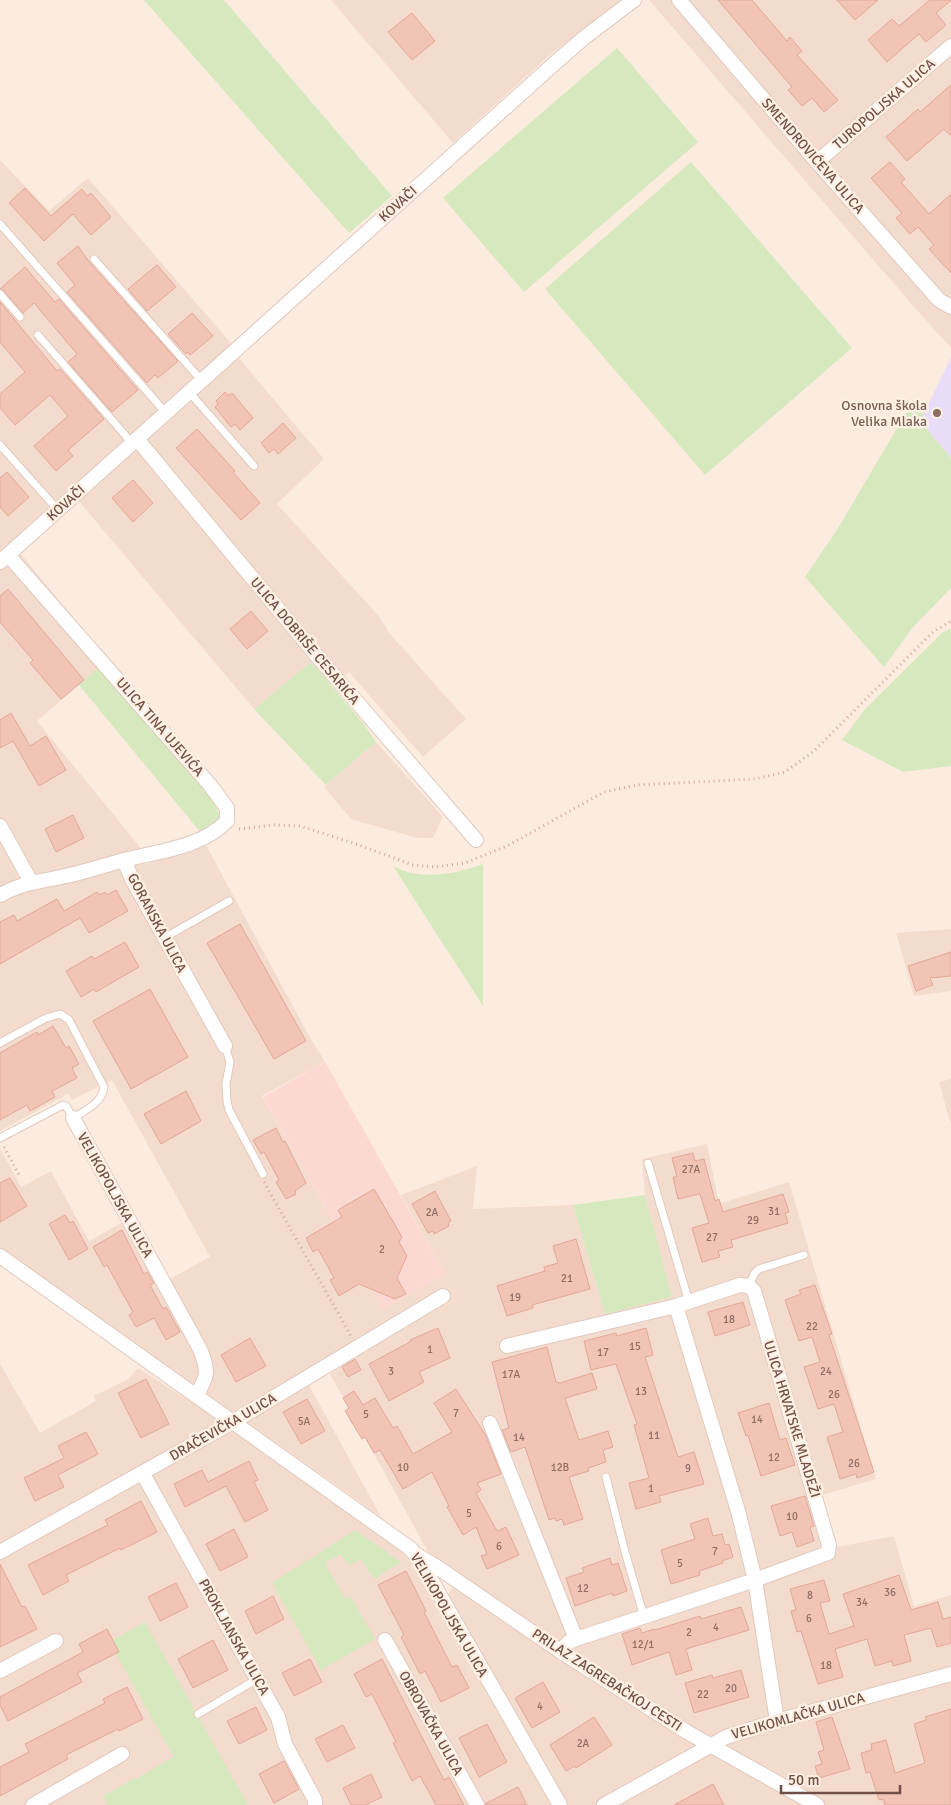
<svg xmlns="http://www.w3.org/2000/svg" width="951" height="1805" font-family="Signika,sans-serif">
<rect width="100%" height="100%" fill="#fcecdf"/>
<path fill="#f3dccd" d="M331 0H621L551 54 453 143Z
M649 0H951V348L908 300Z
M0 160 49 211 88 178 229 341 238 357 324 459 277 504 376 613 391 635 466 719 423 757 349 672 332 686 311 662 254 709 77 499 19 552 108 660 37 721 140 847 146 864 206 845 308 1034 325 1062 262 1096 383 1309 445 1274 401 1195 477 1166 473 1209 573 1205 605 1314 672 1297 645 1195 642 1159 707 1144 719 1204 789 1182 876 1479 822 1495 837 1547 894 1536 914 1606 951 1595V1805H568L449 1599 448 1595 451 1590 463 1577 428 1552 330 1374 359 1356 352 1343 289 1397 309 1385 381 1517 0 1247V1148L21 1187 51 1171 89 1241 121 1223 157 1286 210 1257 112 1080 72 1100 68 1094 0 1131Z
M376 742 443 817 433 838H417L351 819 324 787Z
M951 929V991L914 996 896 933Z
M951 1079V1122H950L939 1082Z
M0 1364 40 1433 96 1401 94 1396 128 1379 138 1368 205 1411 399 1549 412 1563 552 1805H0Z"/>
<path fill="#fcd8d2" d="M325 1062 445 1274 383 1309 263 1097Z"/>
<path fill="#e9dcf8" d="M951 358V458L920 421Z"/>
<path fill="#d6e8be" d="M144 0H224L392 196 349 233Z
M617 48 698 142 524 292 443 198Z
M691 162 852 348 705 475 545 289Z
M913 401 927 405 920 421 951 458V588L912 628 884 667 805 577 837 530Z
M951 628V766L903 772 842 740 866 708 942 633Z
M311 662 363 723 376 742 326 785 254 709Z
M98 668 214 801 219 815 217 826 202 834 79 685Z
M483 864V1006L393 866C399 869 406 872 412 873 434 878 462 872 483 864Z
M645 1195 672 1297 605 1314 573 1205Z
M355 1530 401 1562 374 1579 361 1559 349 1566 341 1554 325 1563 345 1598 350 1596 375 1639 321 1670 272 1583Z
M145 1622 248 1805H108L103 1796 135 1778 136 1779 174 1757 109 1642Z"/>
<path fill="#f1c4b6" stroke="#e3a797" d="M718 0H752L787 41 790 37 802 51 797 55 838 100 824 112 812 98 802 106 788 90 792 87Z
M837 0H878L855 20Z
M930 0H951L936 13 946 25 926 42 919 34 887 62 868 40 892 19 899 26Z
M412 13 435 41 412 60 388 32Z
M951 85V136L944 129 907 161 886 137 918 109 920 112Z
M890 162 905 179 901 182 929 214 951 194V273L929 249 934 245 918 227 910 234 896 218 902 213 871 178Z
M25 188 51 216 82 189 87 196 91 193 111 217 91 235 73 214 44 241 9 203Z
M78 246 90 263 178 361 158 378 155 375 147 383 67 292 75 285 57 263Z
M157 265 176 287 147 311 128 289Z
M25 267 55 302 59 299 138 390 112 412 68 362 77 354 34 303 23 313 4 291 0 289Z
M0 302 57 371 60 369 104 419 68 450 73 456 56 471 34 446 68 416 50 395 15 425 0 408V394L25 372 0 342Z
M192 313 213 336 190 355 188 352 186 354 168 334Z
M225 392 228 396 232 393 253 418 240 430 235 424 231 427 215 407 218 404 216 401Z
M283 423 296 438 278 454 274 449 269 453 261 443Z
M197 429 235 471 233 472 260 503 241 520 176 448Z
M7 472 29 497 8 516 0 507V478Z
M133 480 153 503 133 522 112 498Z
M8 589 84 680 61 699 30 663 33 660 0 622V596Z
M251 611 268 631 247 649 230 629Z
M11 713 30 746 46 736 66 770 39 786 13 741 0 748V720Z
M73 815 84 838 56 852 45 829Z
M116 890 128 911 89 933 80 918 0 964V922L14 915 17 921 57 899 64 911 97 892 99 895 105 892 107 895Z
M240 924 306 1041 274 1059 207 943Z
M125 942 139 967 96 992 94 989 81 997 66 971 92 956 94 959Z
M951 952V976L930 978 933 985 916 991 908 966Z
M150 989 188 1057 131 1089 93 1021Z
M53 1026 66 1048 69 1046 79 1064 72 1068 77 1078 52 1091 55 1097 30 1111 27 1105 0 1120V1053L37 1032 38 1035Z
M186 1091 201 1121 161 1144 144 1114Z
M276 1128 283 1142 285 1141 306 1183 295 1191 296 1194 286 1199 276 1182 279 1180 264 1152 261 1154 253 1140Z
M693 1153 695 1161 704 1159 715 1201 719 1199 723 1212 783 1194 789 1212 785 1213 788 1223 731 1240 733 1247 718 1251 720 1257 702 1262 692 1228 709 1223 700 1194 678 1199 673 1177H677L672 1158Z
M10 1178 27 1206 0 1222V1183Z
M374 1189 402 1237 399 1242 407 1256 397 1278 406 1294 395 1299 359 1284 339 1296 330 1280 334 1278 318 1249 313 1252 306 1238 342 1217 338 1210Z
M435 1191 451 1221 448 1223 449 1226 434 1234 433 1231 428 1233 412 1204Z
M65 1215 70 1223 73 1221 88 1249 69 1260 49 1224Z
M122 1230 144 1274 147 1272 154 1283 150 1285 163 1309 166 1307 180 1332 166 1340 154 1318 136 1327 129 1315 133 1312 107 1265 104 1267 93 1247Z
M576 1239 590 1289 532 1305 533 1308 507 1316 497 1286 545 1271 544 1267 558 1263 553 1246Z
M815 1285 832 1334 829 1335 874 1472 857 1478 856 1474 840 1479 827 1437 843 1432 834 1404 818 1409 804 1367 820 1362 812 1337 799 1341 785 1300 801 1294 799 1290Z
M743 1302 750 1325 715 1336 708 1312Z
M438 1328 450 1358 419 1372 424 1382 389 1401 369 1364 410 1342V1340Z
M646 1328 653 1355 645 1357 678 1457 694 1452 704 1484 659 1496 661 1502 636 1509 629 1483 649 1478 634 1425 637 1424 616 1364 591 1370 584 1341 616 1333 617 1336Z
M250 1338 266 1366 236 1382 221 1355Z
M547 1347 556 1382 560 1383 592 1373 597 1389 565 1398 579 1440 608 1431 613 1447 603 1450 606 1462 588 1468 589 1471 569 1477 583 1519 564 1525 562 1519 556 1521 555 1518 549 1520 525 1447 511 1452 502 1430 509 1428 492 1362Z
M355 1359 361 1370 348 1377 342 1367Z
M146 1379 169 1424 141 1438 118 1393Z
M456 1389 486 1436 501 1474 477 1483 481 1490 476 1493 497 1531 506 1527 519 1555 487 1569 481 1556 487 1554 476 1527 463 1535 447 1507 449 1506 432 1472 403 1489 380 1450 374 1453 365 1437 362 1439 345 1411 349 1408 343 1398 354 1391 363 1405 375 1398 393 1428 397 1426 413 1454 452 1432 434 1403Z
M307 1399 325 1431 301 1444 283 1412Z
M769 1403 780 1440 786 1438 795 1465 761 1476 748 1435 746 1436 738 1413Z
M86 1432 98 1454 58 1475 64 1487 35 1501 24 1478 64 1458 58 1446Z
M249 1461 258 1480 254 1482 268 1510 245 1522 226 1486 185 1507 174 1484 202 1470 208 1482Z
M805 1496 814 1526 810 1527 814 1541 797 1547 792 1532 780 1536 771 1506Z
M141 1501 157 1532 121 1550 120 1548 66 1575 69 1581 43 1595 28 1565 108 1525 105 1520Z
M708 1518 713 1536 722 1534 725 1545 729 1544 733 1557 722 1561 723 1563 699 1571 700 1575 671 1584 661 1550 695 1539 690 1524Z
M234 1529 248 1557 220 1571 206 1544Z
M610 1558 612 1565 618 1563 627 1591 613 1596 612 1593 575 1606 566 1578 584 1572 582 1568Z
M0 1564 22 1607 25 1606 37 1629 0 1647Z
M406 1571 426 1611 424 1612 452 1667 457 1665 469 1688 441 1702 425 1671 420 1674 401 1637 404 1635 378 1585Z
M899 1575 911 1610 938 1602 943 1619 951 1617V1643L937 1647 931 1628 904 1635 911 1661 893 1666 892 1661 875 1666 867 1639 835 1649 843 1677 818 1684 801 1631 797 1632 791 1611 796 1610 790 1589 824 1580 830 1601 820 1603 829 1634 854 1626 843 1594Z
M176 1583 188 1607 160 1621 148 1597Z
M273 1596 284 1619 256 1634 245 1611Z
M741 1607 749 1630 686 1649 692 1670 676 1675 669 1652 632 1665 622 1634 640 1628 642 1633 654 1629 655 1630 700 1616 701 1619Z
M107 1629 119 1652 77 1673 82 1682 8 1721 0 1705V1697L83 1652 79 1644Z
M213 1640 228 1670 193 1688 178 1659Z
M310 1659 322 1682 294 1696 282 1673Z
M382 1659 444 1780 449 1777 464 1805H436L420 1776 412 1781 393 1743 396 1742 372 1694 366 1697 354 1674Z
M741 1670 749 1697 694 1713 685 1683 712 1675 713 1678Z
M543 1682 560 1712 532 1728 515 1698Z
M127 1687 143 1719 119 1731 118 1729 66 1755 68 1759 0 1796V1767L29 1752 25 1744 105 1703 103 1699Z
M256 1707 267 1730 239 1744 227 1721Z
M951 1709V1805H885L883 1799 879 1800 870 1772 866 1773 861 1753 872 1750 871 1744 886 1740 895 1773 925 1763 914 1724 926 1720 925 1717Z
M594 1717 612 1745 576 1768 575 1766 566 1771 550 1745Z
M832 1717 850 1769 819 1778 815 1766 822 1764 818 1752 824 1750 816 1722Z
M487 1724 507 1762 479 1777 459 1738Z
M343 1725 355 1748 327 1762 315 1739Z
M284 1761 299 1789 274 1803 259 1774Z
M371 1774 382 1797 366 1805H351L343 1788Z
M713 1784 724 1805H674Z
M518 1787 527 1805H486L485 1804Z"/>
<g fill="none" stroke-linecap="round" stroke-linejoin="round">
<g stroke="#e1c8be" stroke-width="9">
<path id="lane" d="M0 224 166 413
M94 259 202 381
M0 294 20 317
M38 335 132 443
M189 392 254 466
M0 445 58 510
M164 938 229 901
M0 1043 46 1018 60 1014 69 1020 104 1087C102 1103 86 1110 73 1118L66 1106 63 1105 0 1138
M225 1046 230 1062 226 1084 227 1101 229 1110 263 1174
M648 1163 689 1302
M749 1286 754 1274 759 1269 804 1255
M606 1477 624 1548 644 1617
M198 1714 257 1679"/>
</g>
<g stroke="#e1c8be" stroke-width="16">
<path id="street" d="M679 0 817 162 939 300 951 307
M817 162 951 46
M137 439 317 656 476 840
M8 555 210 785 227 808V821C201 848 158 851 124 860
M0 562 555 63 585 37 634 0
M0 826 31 882
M0 895C23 883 32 883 56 878 79 874 102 866 124 860L132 879 225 1046
M73 1118 200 1349C209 1371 208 1376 196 1396
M0 1256 411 1549 422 1564 560 1805
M507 1346 676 1306 738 1511 755 1580 777 1721
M490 1423 576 1639
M143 1474 278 1717 285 1744 315 1800V1805
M0 1552 233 1422 443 1296
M417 1555 437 1567 560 1651 687 1732 817 1805
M385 1640 477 1805
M560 1651 569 1642 576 1639 755 1580 828 1553 829 1545 754 1291 749 1286 740 1285 676 1306
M0 1671 56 1641
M33 1805 122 1754
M604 1805 726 1737 777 1721 951 1674"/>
</g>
<path stroke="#d5a79a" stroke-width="3" stroke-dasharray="1 4" stroke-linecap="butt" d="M239 829 274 825 300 826 359 845 413 865 435 867 465 863 507 846 604 792 637 785 755 779 785 772 814 751 933 632 951 621
M4 1147 20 1177
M264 1182 351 1336"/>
<use href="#lane" stroke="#fff" stroke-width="7"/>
<use href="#street" stroke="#fff" stroke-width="14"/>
</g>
<circle fill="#8d6e63" stroke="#fff0e4" stroke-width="2" cx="937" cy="413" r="5"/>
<g text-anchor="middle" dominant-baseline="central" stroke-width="5" stroke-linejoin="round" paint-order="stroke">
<g font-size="11" fill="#916c63">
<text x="691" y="1169">27A</text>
<text x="774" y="1211">31</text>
<text x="432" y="1212">2A</text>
<text x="753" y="1220">29</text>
<text x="712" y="1237">27</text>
<text x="382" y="1249">2</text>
<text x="567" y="1278">21</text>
<text x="515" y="1297">19</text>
<text x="729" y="1319">18</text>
<text x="812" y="1326">22</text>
<text x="635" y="1346">15</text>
<text x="430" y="1349">1</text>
<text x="603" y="1352">17</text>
<text x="391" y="1371">3</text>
<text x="826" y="1371">24</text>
<text x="511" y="1374">17A</text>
<text x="641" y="1391">13</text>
<text x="834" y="1394">26</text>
<text x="456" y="1413">7</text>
<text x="366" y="1414">5</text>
<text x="757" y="1419">14</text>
<text x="304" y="1421">5A</text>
<text x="654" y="1435">11</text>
<text x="519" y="1437">14</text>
<text x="774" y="1457">12</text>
<text x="854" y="1463">26</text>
<text x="403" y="1467">10</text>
<text x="560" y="1467">12B</text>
<text x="688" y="1468">9</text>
<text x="651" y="1488">1</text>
<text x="469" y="1513">5</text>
<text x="792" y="1516">10</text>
<text x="499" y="1546">6</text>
<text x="715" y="1551">7</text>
<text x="680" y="1563">5</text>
<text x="583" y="1588">12</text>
<text x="890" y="1592">36</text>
<text x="810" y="1595">8</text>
<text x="862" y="1602">34</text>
<text x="809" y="1618">6</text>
<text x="716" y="1627">4</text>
<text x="689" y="1632">2</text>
<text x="643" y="1644">12/1</text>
<text x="826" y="1665">18</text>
<text x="731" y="1688">20</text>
<text x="703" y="1694">22</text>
<text x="540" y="1706">4</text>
<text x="583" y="1743">2A</text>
</g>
<g font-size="14" fill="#714f47" stroke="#fff0e4">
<text transform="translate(884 104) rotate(-41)">TUROPOLJSKA ULICA</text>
<text transform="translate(813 156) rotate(49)">SMENDROVIĆEVA ULICA</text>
<text transform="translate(398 204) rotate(-42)">KOVAČI</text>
<text transform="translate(66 503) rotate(-42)">KOVAČI</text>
<text transform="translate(305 641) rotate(50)">ULICA DOBRIŠE CESARIĆA</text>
<text transform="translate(160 727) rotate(49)">ULICA TINA UJEVIĆA</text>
<text transform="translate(157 923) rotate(62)">GORANSKA ULICA</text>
<text transform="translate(115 1195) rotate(61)">VELIKOPOLJSKA ULICA</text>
<text transform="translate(792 1419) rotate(73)">ULICA HRVATSKE MLADEŽI</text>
<text transform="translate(223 1427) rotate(-30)">DRAČEVIČKA ULICA</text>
<text transform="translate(449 1615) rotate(60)">VELIKOPOLJSKA ULICA</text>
<text transform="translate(234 1637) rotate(61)">PROKLJANSKA ULICA</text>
<text transform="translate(607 1680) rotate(33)">PRILAZ ZAGREBAČKOJ CESTI</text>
<text transform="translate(798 1716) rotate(-16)">VELIKOMLAČKA ULICA</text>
<text transform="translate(431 1723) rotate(61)">OBROVAČKA ULICA</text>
</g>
<g font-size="14" fill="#785e54" stroke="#fff0e4" text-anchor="end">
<text x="927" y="405">Osnovna škola<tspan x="927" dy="16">Velika Mlaka</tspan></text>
</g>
</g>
<path d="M781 1785v8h119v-8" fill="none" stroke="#714f47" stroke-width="2.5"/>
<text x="788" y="1785" font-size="15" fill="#714f47" stroke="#fff0e4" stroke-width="4" paint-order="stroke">50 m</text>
</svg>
